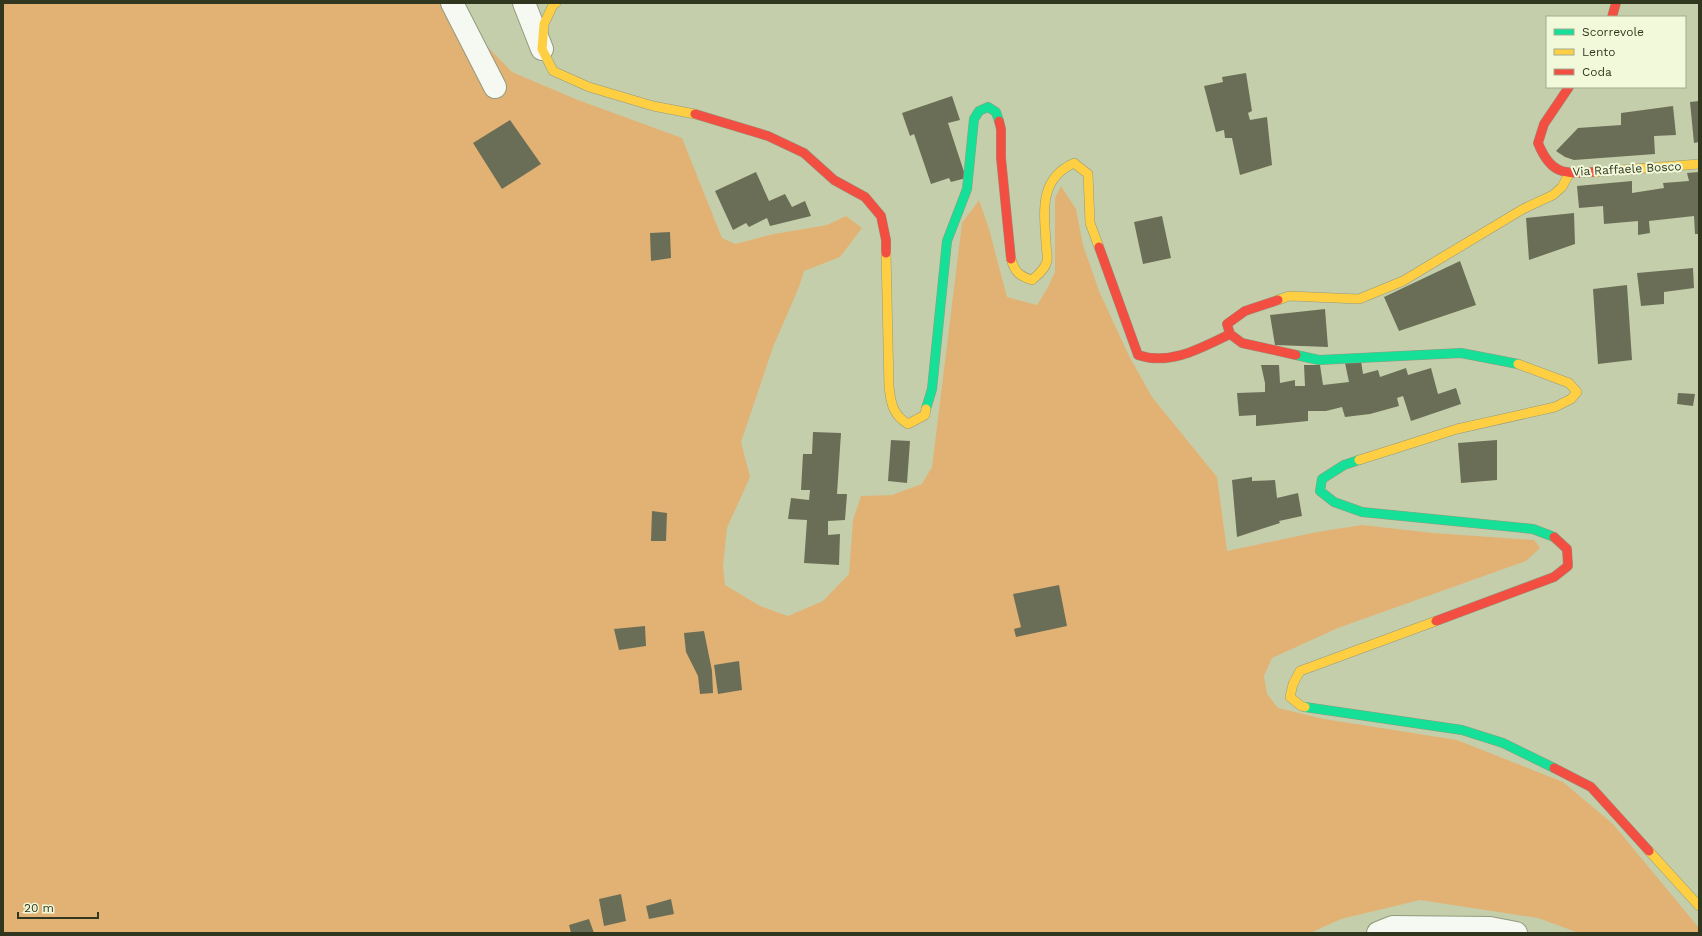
<svg xmlns="http://www.w3.org/2000/svg" width="1702" height="936" font-family="'Work Sans',sans-serif">
<rect width="100%" height="100%" fill="#c5ceab"/>
<path fill="#e2b275" d="M3 3H445L512 72 578 100 682 138 722 238 735 244 774 234 827 225 846 216 862 228 840 257 804 271 799 287 773 347 741 442 750 477 727 528 723 566 725 585 760 606 788 616 823 601 849 574 853 520 861 496 892 495 922 484 932 467 962 223 979 200 989 229 1007 297 1037 305 1047 289 1055 272V198L1061 186 1076 209 1083 245 1099 291 1129 356 1152 397 1217 477 1227 551 1317 532 1362 525 1433 533 1534 540 1540 548 1526 561 1338 628 1272 658 1264 676 1267 694 1278 708 1324 719 1457 740 1563 782 1613 824 1699 928V933H1579L1538 918 1420 900 1341 919 1310 933H3Z"/>
<path fill="#6b6e56" d="M1246 73 1252 111 1248 113 1250 120 1267 117 1272 165 1240 175 1232 138H1225L1224 130 1216 132 1204 86 1223 82 1222 77Z
M952 96 960 120 948 123 966 178 951 182 949 178 931 184 914 134 910 136 902 113Z
M1699 101V142L1694 143 1690 102Z
M1673 106 1676 135 1654 136 1655 154 1574 160 1565 157 1556 151 1578 128 1621 125V113Z
M510 120 541 164 502 189 473 143Z
M756 172 769 201 785 194 792 207 805 201 811 216 770 226 767 218 749 227 746 223 733 230 715 191Z
M1699 172V234H1695L1694 216 1649 221 1650 233 1638 235V221L1604 224 1603 206 1579 208 1577 186 1632 181V193L1664 188 1663 183 1689 181 1687 173Z
M1574 213 1575 244 1529 260 1526 218Z
M1162 216 1171 258 1143 264 1134 222Z
M670 232 671 258 651 261 650 233Z
M1460 261 1476 305 1399 331 1384 297Z
M1693 268 1694 288 1664 292V304L1641 306 1637 273Z
M1627 285 1632 360 1598 364 1593 289Z
M1325 309 1328 347 1275 345 1270 315Z
M1361 361 1363 374 1378 370 1380 377 1406 368 1408 375 1431 368 1438 394 1456 388 1461 404 1411 421 1403 396 1397 398 1399 406 1370 414 1345 417 1342 407 1326 411H1308V421L1256 426V415L1239 416 1237 393 1265 392V383L1261 365H1279L1280 383 1295 380V386H1305L1304 365H1320L1323 385 1349 382 1345 363Z
M1678 393 1695 394 1693 406 1677 404Z
M813 432 841 433 837 494H847L845 520 828 521V535L840 534 839 565 804 563 807 520 788 519 791 498 809 500 810 490H801L803 454H812Z
M891 440 910 441 907 483 888 481Z
M1497 440V480L1461 483 1458 443Z
M1252 477V481L1275 480 1277 498 1298 493 1302 516 1279 521 1280 523 1237 537 1232 480Z
M652 511 667 513 666 541H651Z
M1059 585 1067 626 1016 637 1014 629 1021 627 1013 594Z
M645 626 646 646 619 650 614 629Z
M704 631 712 671 713 693 700 694 698 676 686 652 684 633Z
M739 661 742 690 718 694 714 665Z
M621 894 626 921 604 926 599 899Z
M671 899 674 914 649 919 646 906Z
M589 919 594 933H571L569 925Z"/>
<g fill="none" stroke-linecap="round" stroke-linejoin="round">
<g stroke="#939a7e" stroke-width="24">
<path id="street" d="M452 3 495 87
M524 3 542 49
M1378 933 1393 927 1490 928 1516 933"/>
</g>
<g stroke="#939a7e" stroke-width="10">
<path id="fast" d="M1296 355 1319 360 1461 353 1518 364
M926 409 932 389 947 241 967 189 974 119 979 111 988 107 996 112 999 121
M1359 460 1344 465 1322 479 1320 491 1334 502 1362 512 1533 529 1554 537
M1305 707 1462 730 1503 743 1554 768"/>
</g>
<g stroke="#939a7e" stroke-width="10">
<path id="slow" d="M556 3 553 5 544 24 542 49 553 71 589 87 653 106 695 114
M1595 172 1699 164
M886 253 889 387C891 404 893 415 908 424L925 415 926 409
M1011 259C1015 272 1019 276 1032 280 1038 275 1045 269 1047 261 1048 255 1046 249 1046 243 1044 210 1039 179 1074 163L1088 174 1090 223 1099 247
M1278 300 1289 296 1359 299 1403 281 1523 209 1553 195 1562 187 1569 174
M1359 460 1457 429 1555 407 1571 399 1577 392 1569 383 1518 364
M1305 707 1301 706 1290 697 1293 684 1300 671 1436 621
M1649 851 1699 906"/>
</g>
<g stroke="#939a7e" stroke-width="10">
<path id="jam" d="M1612 17 1616 3
M1569 87 1544 124 1538 143C1551 175 1564 174 1595 172
M695 114 768 136 804 153 834 180 865 197 881 216 886 240V253
M999 121 1001 129V158L1011 259
M1099 247 1138 355C1170 366 1201 348 1230 334
M1278 300 1245 311 1227 324 1230 334 1242 343 1296 355
M1436 621 1554 577 1568 566 1567 549 1554 537
M1554 768 1591 787 1649 851"/>
</g>
<use href="#street" stroke="#f6f8f2" stroke-width="22"/>
<use href="#fast" stroke="#16e098" stroke-width="9"/>
<use href="#slow" stroke="#ffcf43" stroke-width="9"/>
<use href="#jam" stroke="#f24e42" stroke-width="9"/>
</g>
<g text-anchor="middle" dominant-baseline="central" stroke-width="4" stroke-linejoin="round" paint-order="stroke">
<g font-size="12" fill="#31371e" stroke="#f1f9da">
<text transform="translate(1627 169) rotate(-3)">Via Raffaele Bosco</text>
</g>
</g>
<rect width="1702" height="936" fill="none" stroke="#31371e" stroke-width="8"/>
<rect x="1546" y="16" width="140" height="72" fill="#f1f9da" stroke="#a4ab8f"/>
<rect x="1554" y="29" width="20" height="6" fill="#16e098" stroke="#a4ab8f"/>
<text x="1582" y="36" font-size="12" fill="#31371e">Scorrevole</text>
<rect x="1554" y="49" width="20" height="6" fill="#ffcf43" stroke="#a4ab8f"/>
<text x="1582" y="56" font-size="12" fill="#31371e">Lento</text>
<rect x="1554" y="69" width="20" height="6" fill="#f24e42" stroke="#a4ab8f"/>
<text x="1582" y="76" font-size="12" fill="#31371e">Coda</text>
<path d="M18 912v6h80v-6" fill="none" stroke="#31371e" stroke-width="2"/>
<text x="24" y="912" font-size="12" fill="#31371e" stroke="#f1f9da" stroke-width="3" paint-order="stroke">20 m</text>
</svg>
